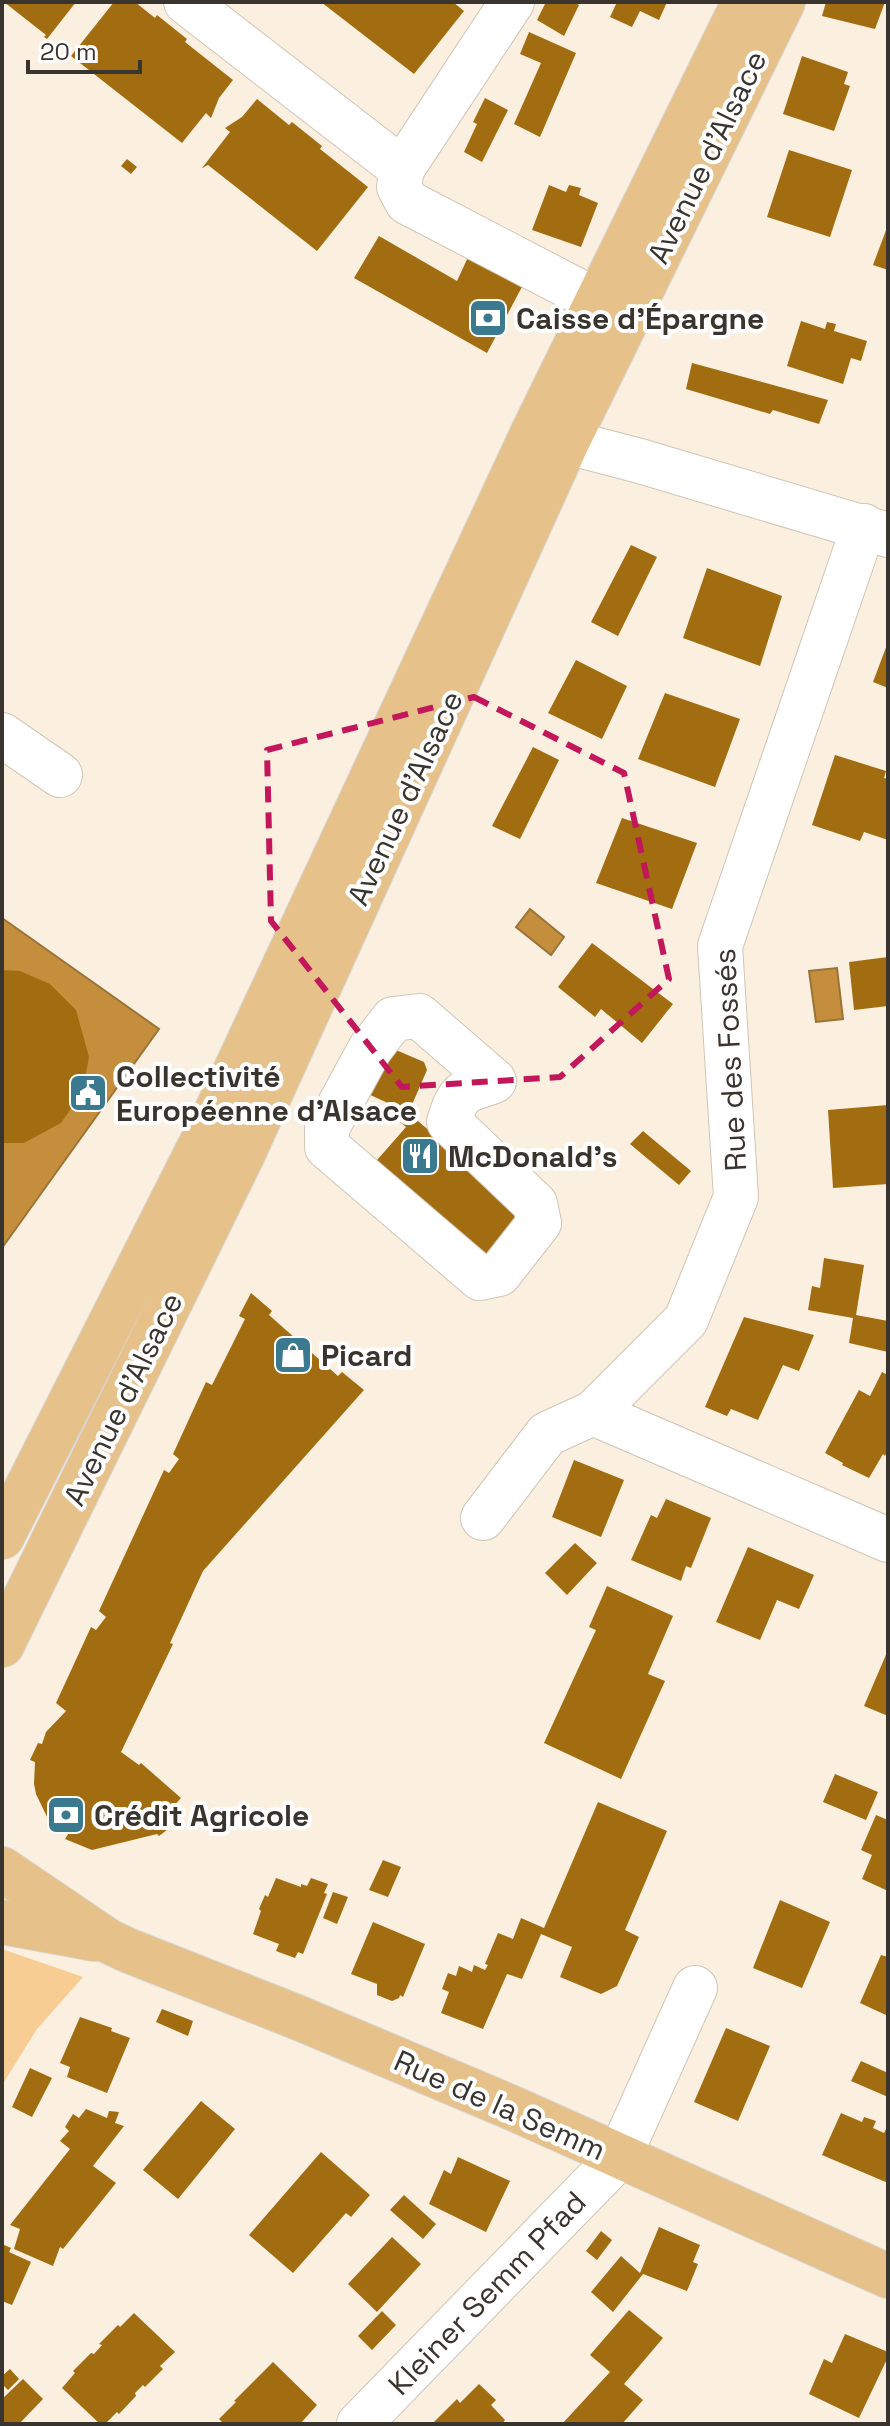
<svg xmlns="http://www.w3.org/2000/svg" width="890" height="2426" font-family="'Space Grotesk',sans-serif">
<rect width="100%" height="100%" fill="#fbefdf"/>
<path fill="#f8cd94" d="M2 1949 83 1977 37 2029 2 2085Z"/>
<path fill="#c58e3d" stroke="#9b7338" stroke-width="2" d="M530 909 564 937 551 955 516 927Z
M2 918 159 1029 2 1248Z
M837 968 843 1019 816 1022 809 971Z"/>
<path fill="#a16d10" d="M4 2H76L47 39 44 37 46 35Z
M114 2H135L155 18 157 15 187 39 185 42 233 80 219 98 211 118 206 113 182 143 71 56Z
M321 2H453L464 11 414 74Z
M546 2H573L579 5 564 36 537 20Z
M617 2H667L659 20 640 11 632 27 610 17Z
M826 2H885L875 29 822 16Z
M529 32 576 53 540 137 514 124 541 63 520 54Z
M802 56 848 72 844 84 850 86 834 131 783 114Z
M485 98 508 110 482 162 464 152 477 124 473 122Z
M257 99 289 125 292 122 322 146 320 149 368 187 317 251 208 165 202 168 230 132 225 128 242 117Z
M789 150 852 170 830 237 767 217Z
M127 159 137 167 131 174 121 166Z
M549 185 566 192 569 185 581 188 579 195 598 203 581 247 532 230Z
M888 225V270L873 265Z
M379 236 457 281 469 255 524 283 487 353 354 278Z
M801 321 825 329 827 322 836 324 834 331 867 341 861 361 851 358 843 384 787 366Z
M692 363 828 400 819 424 773 410 770 414 686 389Z
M631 545 657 557 618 636 591 622Z
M707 568 782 596 760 666 683 638Z
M888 642V688L873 682Z
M576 660 627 686 602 739 548 713Z
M665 693 740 719 715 787 638 759Z
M533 747 559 760 520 839 492 826Z
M835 755 886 771 884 778 888 779V840L864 832 860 841 812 825Z
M622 818 697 843 672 909 596 883Z
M592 943 673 1004 642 1043 601 1009 595 1017 558 987Z
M888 957V1006L854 1010 849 962Z
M2 970 20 971 50 984 76 1010 89 1057 82 1093 61 1123 24 1143H2Z
M389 1047 424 1062 427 1070 411 1107 404 1109 511 1201 523 1217 485 1261 371 1167 406 1127 387 1111 390 1104 366 1093Z
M888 1105V1184L833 1188 828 1110Z
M643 1131 691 1171 679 1185 630 1144Z
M824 1258 864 1265 856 1315 888 1321V1352L849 1343 853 1318 808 1310 812 1286 820 1288Z
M251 1293 272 1311 269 1315 338 1376 342 1372 364 1390 203 1571 170 1643 173 1644 121 1752 139 1765 141 1763 181 1798 170 1810 180 1820 159 1836 157 1834 92 1850 65 1839 70 1831 58 1822 53 1829 48 1823 49 1821 36 1794 34 1784 35 1762 30 1760 38 1743 42 1744 46 1732 66 1711 56 1703 91 1627 96 1630 106 1617 99 1611 164 1470 169 1473 179 1459 173 1454 206 1382 212 1385 245 1319 239 1316Z
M744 1317 814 1335 799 1371 783 1365 758 1420 731 1409 727 1416 705 1407Z
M882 1372 888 1375V1450L885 1456 883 1454 869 1478 842 1465 843 1463 825 1453 859 1390 870 1396Z
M574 1460 624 1480 601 1537 552 1517Z
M666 1499 711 1518 691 1568 686 1566 681 1581 631 1560 651 1515 657 1518Z
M575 1543 597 1563 567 1595 545 1573Z
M748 1547 814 1575 799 1609 777 1600 760 1640 716 1622Z
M607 1586 673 1616 648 1674 665 1681 621 1779 544 1743 596 1630 589 1627Z
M888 1650V1716L864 1706Z
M835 1774 878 1792 866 1820 823 1802Z
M598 1802 667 1831 625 1930 639 1937 617 1986 601 1994 560 1977 572 1947 541 1934 522 1979 507 1974 483 2029 441 2013 449 1992 442 1989 448 1973 456 1976 459 1966 472 1972 474 1965 485 1970 488 1965 485 1964 498 1933 513 1939 521 1918 544 1928Z
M876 1815 888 1820V1891L862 1879 872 1855 861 1850Z
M383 1860 401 1867 388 1897 369 1890Z
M276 1878 301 1887V1884L307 1886 311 1878 328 1884 324 1893 327 1894 303 1954 298 1952 295 1958 276 1951 279 1944 253 1934 261 1911 259 1909 265 1895 268 1897Z
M333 1892 348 1897 337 1924 323 1918Z
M780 1900 830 1922 802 1988 753 1968Z
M373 1922 425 1944 403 1997 400 1995 399 1998 392 2001 377 1995V1984L351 1974Z
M881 1955 888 1957V2016L860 2003Z
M162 2009 193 2021 188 2036 156 2022Z
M80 2017 112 2028 111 2031 130 2038 107 2093 67 2077 70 2067 60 2063Z
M726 2028 770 2046 738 2121 694 2102Z
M861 2061 888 2073V2097L851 2081Z
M30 2068 52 2078 32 2117 12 2107Z
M201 2101 235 2129 178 2199 143 2170Z
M86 2109 107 2118 109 2111 119 2112 115 2123 124 2126 93 2166 116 2183 63 2249 60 2247 53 2266 14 2249 20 2229 10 2225 70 2149 60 2141 69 2131 65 2127 73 2114 79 2118Z
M841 2113 862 2122 864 2117 876 2121 873 2128 884 2133 886 2129 888 2130V2183L822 2155Z
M321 2152 370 2195 351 2217 346 2213 293 2273 249 2235Z
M458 2157 510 2181 486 2232 429 2204 444 2170 451 2174Z
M404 2195 436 2224 423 2239 390 2210Z
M659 2227 700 2245 693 2262 698 2264 687 2291 643 2274 613 2312 591 2292 621 2256 640 2273Z
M601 2231 612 2240 597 2260 586 2251Z
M392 2237 421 2264 377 2312 348 2284Z
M2 2244 11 2248 9 2252 31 2262 12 2305 2 2301Z
M629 2310 663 2338 624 2384 643 2400 622 2424H562L610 2372 590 2355Z
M382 2311 396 2325 372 2350 358 2336Z
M134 2313 175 2352 160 2366 163 2369 145 2387 143 2385 135 2393 136 2396 119 2414 117 2412 105 2424H100L62 2388 75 2373 73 2371 91 2353 94 2354 102 2345 99 2344 118 2325 120 2327Z
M845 2334 888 2352V2357L859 2418 809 2394 824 2359 832 2363Z
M273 2362 317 2405 300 2424H224L219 2419 236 2402 234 2401Z
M10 2369 19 2379 8 2390 2 2384V2376Z
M23 2379 43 2399 19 2424H2V2399Z
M479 2384 496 2400 491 2405 505 2420 502 2424H432L457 2399 460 2403Z"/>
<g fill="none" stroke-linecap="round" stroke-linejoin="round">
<g stroke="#d0c5b6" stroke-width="46">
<path id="minor" d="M186 2 402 169
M512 2 402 169 399 187 407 202 597 301
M567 442 640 461 888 535
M2 735 60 775
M419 1016 494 1081C463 1092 459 1089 449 1122L535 1204 539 1223 499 1274 480 1278 327 1147V1128L370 1049 393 1019Z
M593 1413 888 1540
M483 1518 547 1434 593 1413 686 1320 736 1197 720 946 864 526
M359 2424 619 2157 695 1988"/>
</g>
<g stroke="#d7d6d5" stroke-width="46">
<path id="major" d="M2 1537 203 1140 533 432 744 2
M2 1645 243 1154 567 442 783 2
M2 1869 108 1941 127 1950 299 2018 510 2107 888 2276
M2 1922 94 1939"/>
</g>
<use href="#minor" stroke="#fff" stroke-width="44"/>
<use href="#major" stroke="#e6c189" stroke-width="44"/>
</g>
<path fill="none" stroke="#c2185b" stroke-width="6" stroke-dasharray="16 10" stroke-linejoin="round" d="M474 697 624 773 669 979 560 1077 402 1087 271 921 267 750Z"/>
<defs>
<g id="bank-square" transform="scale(2)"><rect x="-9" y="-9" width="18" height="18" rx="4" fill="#3b798f" stroke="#fefefe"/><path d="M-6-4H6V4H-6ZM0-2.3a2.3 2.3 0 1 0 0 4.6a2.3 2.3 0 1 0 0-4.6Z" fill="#fff"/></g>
<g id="civic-square" transform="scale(2)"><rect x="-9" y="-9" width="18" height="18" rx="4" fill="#3b798f" stroke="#fefefe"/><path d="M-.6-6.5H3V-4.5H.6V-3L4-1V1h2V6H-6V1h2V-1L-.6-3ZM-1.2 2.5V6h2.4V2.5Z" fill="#fff"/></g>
<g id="restaurant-square" transform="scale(2)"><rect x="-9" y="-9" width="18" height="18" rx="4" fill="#3b798f" stroke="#fefefe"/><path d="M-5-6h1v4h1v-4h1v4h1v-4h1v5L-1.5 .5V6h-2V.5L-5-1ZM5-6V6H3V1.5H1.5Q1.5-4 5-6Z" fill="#fff"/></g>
<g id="shop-square" transform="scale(2)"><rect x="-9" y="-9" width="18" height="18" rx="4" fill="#3b798f" stroke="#fefefe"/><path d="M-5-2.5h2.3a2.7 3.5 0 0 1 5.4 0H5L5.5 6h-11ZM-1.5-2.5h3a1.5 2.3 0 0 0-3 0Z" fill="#fff"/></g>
</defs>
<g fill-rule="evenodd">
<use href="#bank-square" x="488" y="318"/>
<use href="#civic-square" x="88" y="1093"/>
<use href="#restaurant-square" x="420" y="1156"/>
<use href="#shop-square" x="293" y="1355"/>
<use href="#bank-square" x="66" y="1815"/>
</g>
<g text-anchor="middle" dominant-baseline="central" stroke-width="8" stroke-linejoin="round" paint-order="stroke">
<g font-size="30" fill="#39342e" stroke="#fefefe">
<text transform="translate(707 157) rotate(-64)">Avenue d'Alsace</text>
<text transform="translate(405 798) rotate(-65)">Avenue d'Alsace</text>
<text transform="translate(730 1060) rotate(-93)">Rue des Fossés</text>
<text transform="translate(123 1399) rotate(-64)">Avenue d'Alsace</text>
<text transform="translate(500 2105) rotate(24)">Rue de la Semm</text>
<text transform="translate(487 2293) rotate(-46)">Kleiner Semm Pfad</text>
</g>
<g font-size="30" font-weight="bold" fill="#39342e" stroke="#fefefe" text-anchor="start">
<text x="516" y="318">Caisse d'Épargne</text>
<text x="116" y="1076">Collectivité<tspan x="116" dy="34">Européenne d'Alsace</tspan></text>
<text x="448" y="1156">McDonald's</text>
<text x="321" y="1355">Picard</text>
<text x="94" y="1815">Crédit Agricole</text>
</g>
</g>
<rect width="890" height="2426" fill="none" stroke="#39342e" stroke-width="8"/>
<path d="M28 60v12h112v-12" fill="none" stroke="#39342e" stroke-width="4"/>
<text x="40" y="60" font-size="24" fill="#39342e" stroke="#fefefe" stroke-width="6" paint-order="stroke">20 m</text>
</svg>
